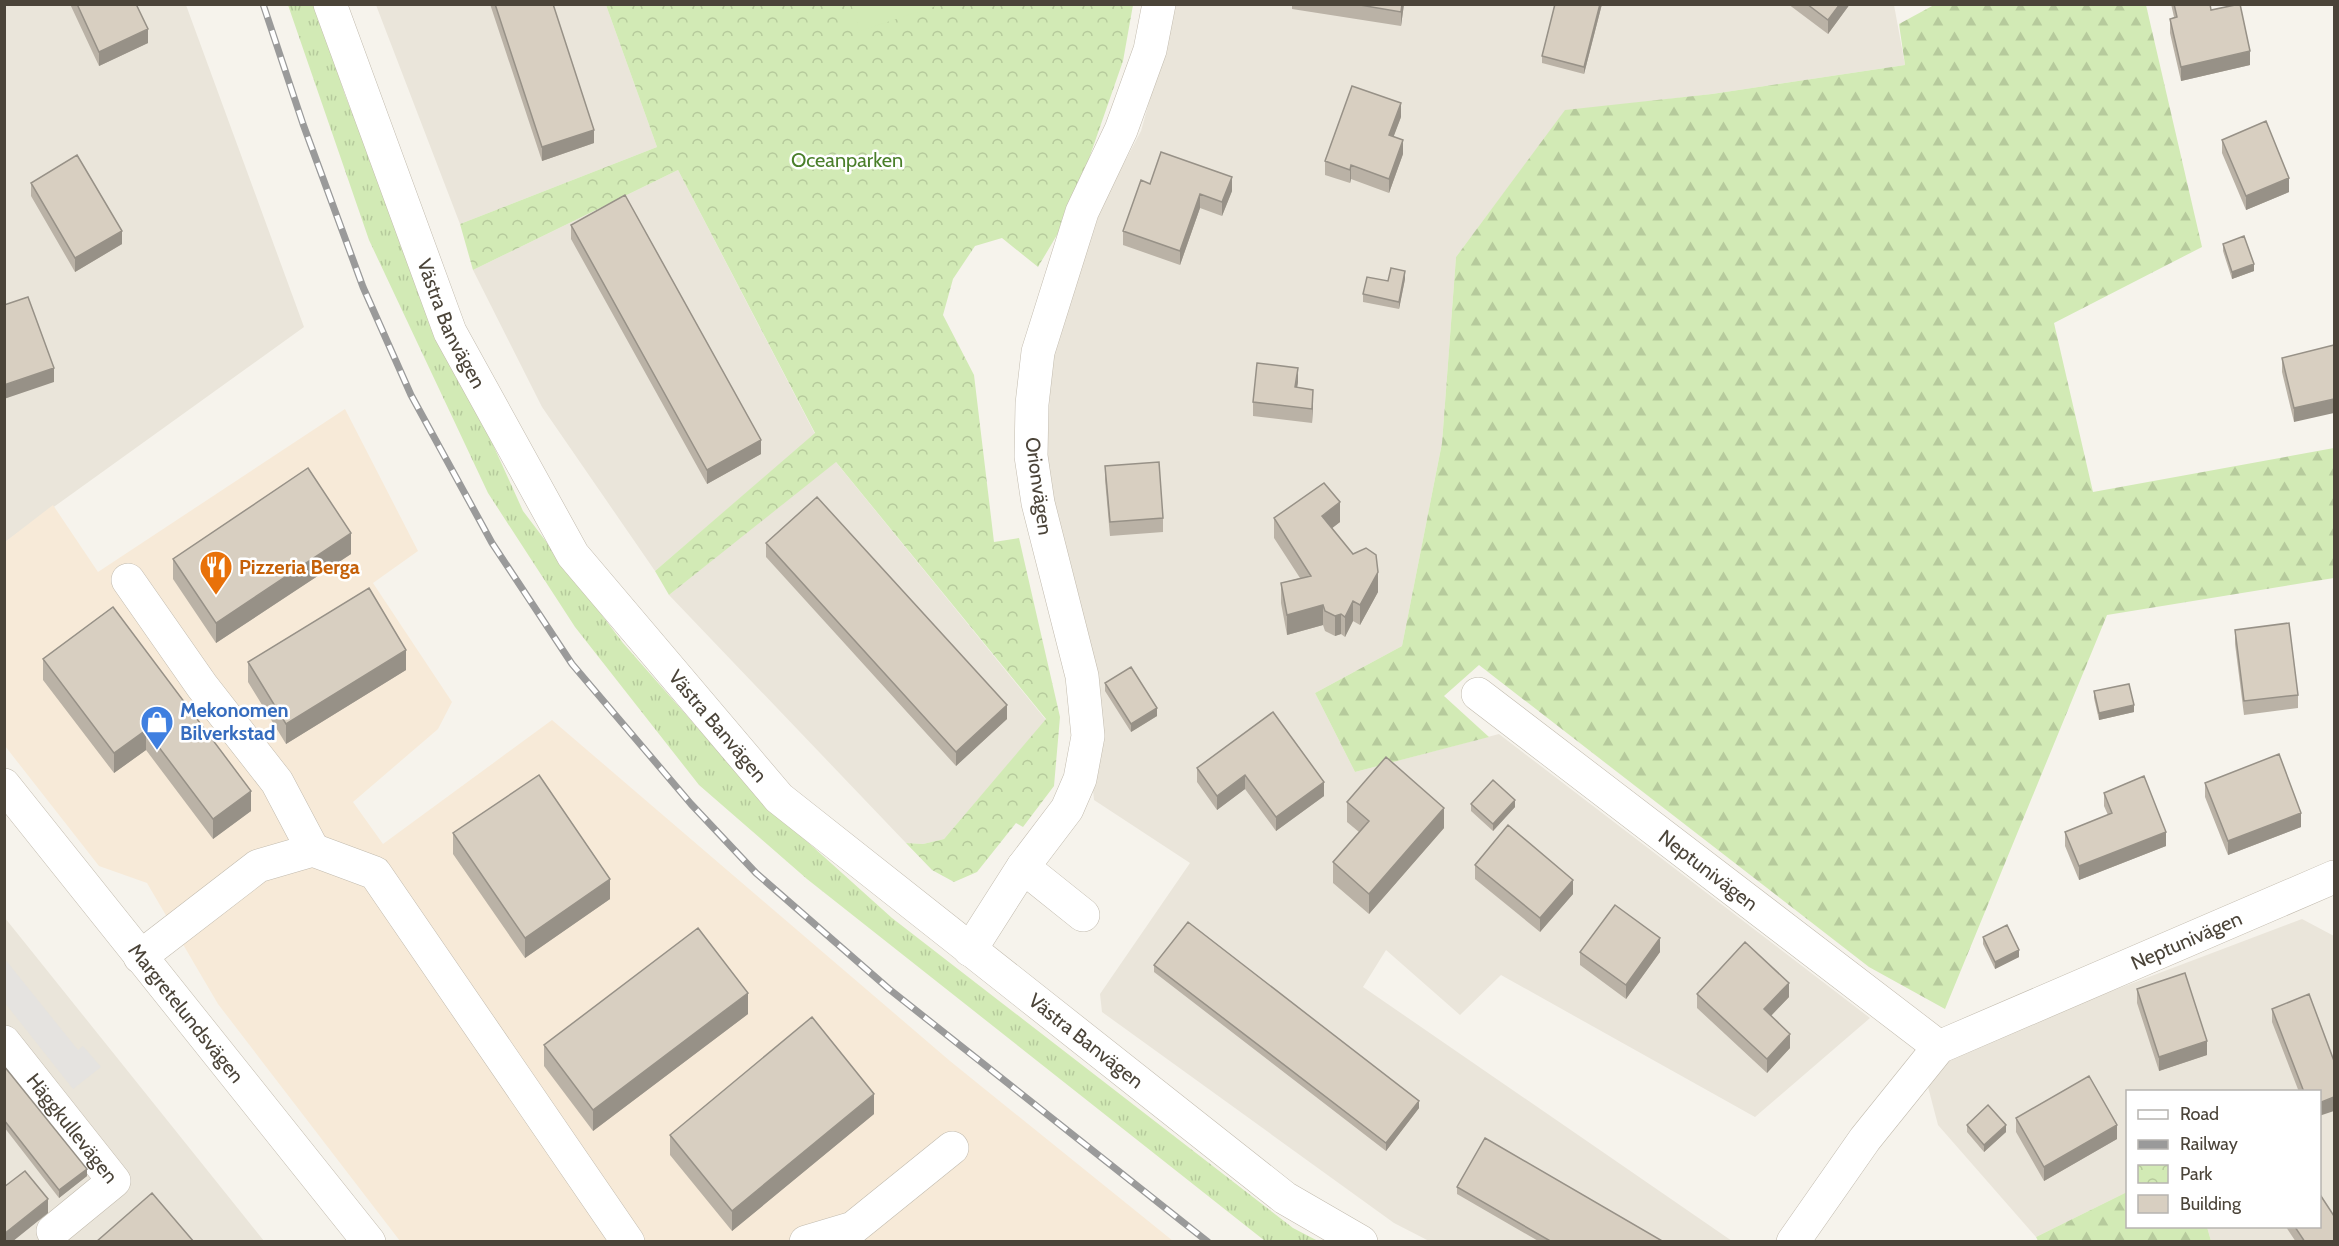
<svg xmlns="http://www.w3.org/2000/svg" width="2339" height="1246" font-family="Cabin,sans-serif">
<defs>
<pattern id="grass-tufts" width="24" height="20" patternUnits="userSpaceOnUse" patternTransform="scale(1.5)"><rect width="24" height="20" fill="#d2eab5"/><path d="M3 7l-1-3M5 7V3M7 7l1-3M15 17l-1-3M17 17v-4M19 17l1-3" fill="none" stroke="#b6ca9c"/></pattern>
<pattern id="forest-firs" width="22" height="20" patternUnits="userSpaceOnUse" patternTransform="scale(1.5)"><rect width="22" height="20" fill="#d2eab5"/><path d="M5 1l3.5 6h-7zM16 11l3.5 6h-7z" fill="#b6ca9c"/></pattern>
<pattern id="park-crowns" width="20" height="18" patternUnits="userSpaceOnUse" patternTransform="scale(1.5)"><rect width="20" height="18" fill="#d2eab5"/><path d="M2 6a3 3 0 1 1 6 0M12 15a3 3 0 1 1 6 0" fill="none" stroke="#b6ca9c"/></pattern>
</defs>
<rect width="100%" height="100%" fill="#f6f3ec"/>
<path fill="#eae5da" d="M5 5H186L304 327 5 542Z
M376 5H606L657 147 460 224Z
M1176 5H1894L1905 65 1712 94 1565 111 1456 257 1442 443 1402 646 1315 693 1355 772 1499 734 1870 1018 1755 1117 1501 975 1460 1015 1386 950 1363 987 1732 1241H1429L1394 1223 1102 1012 1100 994 1190 863 1094 800 1082 676 1046 479 1051 364 1090 227 1141 131Z
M678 170 815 434 655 571 542 407 473 270Z
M835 461 1046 720 944 839 923 844 906 843 669 595Z
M5 918 264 1241H5Z
M2302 919 2334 936V1241H2211L2207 1227 2320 1226V1092H2128L2127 1192 2036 1237 1938 1125 1927 1083 1964 1047Z"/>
<path fill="#f7ead8" d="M345 409 418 551 373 583 452 702 438 729 353 802 383 844 552 720 950 1061 1173 1241H400L218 1004 147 883 99 866 5 746V542L53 505 98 572Z"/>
<path fill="url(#grass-tufts)" d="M288 5H316L345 95 423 290 523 511 623 643 761 800 892 918 1293 1228 1318 1241H1265L807 879 699 785 575 627 488 493 369 240Z"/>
<path fill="url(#forest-firs)" d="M1934 5H2146L2202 247 2054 323 2093 492 2334 448V578L2107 615 1945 1009 1869 967 1479 665 1444 696 1489 737 1355 772 1315 693 1402 646 1442 443 1456 257 1565 110 1712 94 1905 65 1899 24Z
M2127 1192 2128 1226 2207 1227 2211 1241H2038L2036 1237Z"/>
<path fill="url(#park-crowns)" d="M606 5H1133L1123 61 1070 213 1038 267 1002 238 975 246 953 279 943 315 974 375 994 542 1019 538 1060 717 1054 786 1023 827 1016 823 977 872 954 882 932 870 906 843 923 844 944 839 1046 719 836 462 669 595 655 571 815 433 678 170 473 270 460 224 657 147Z"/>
<path fill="#d2eab5" d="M851 4H938L939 5 860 31Z"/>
<path fill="#e5e3e0" d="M4 958 78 1050 83 1046 101 1067 73 1089 5 1003Z"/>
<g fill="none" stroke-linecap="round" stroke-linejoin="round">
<g stroke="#c2bbae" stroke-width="34">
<g id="minor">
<path id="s1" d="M330 4 450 332 573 555 779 798 1285 1198 1361 1242"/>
<path d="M128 580 202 686 277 782 313 850"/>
<path id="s2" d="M1478 694 1939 1047"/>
<path id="s3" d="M4 785 369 1242"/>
<path d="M1023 867 1083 915"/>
<path d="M970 950 1023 867 1067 809 1080 779 1088 736 1082 676 1038 503 1031 456 1032 404 1038 352 1082 212 1121 130 1150 50 1159 4"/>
<path d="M140 957 258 866 313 850 375 873 628 1242"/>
<path id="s4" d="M4 1042 114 1181 53 1231"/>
<path d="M806 1242 853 1228 952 1148"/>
<path id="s5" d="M1793 1242 1865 1139 1939 1047 2334 877"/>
</g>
</g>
<use href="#minor" stroke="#fff" stroke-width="33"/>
<g stroke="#9a9a9a" stroke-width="7">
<path id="rail" d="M263 4 303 124 363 287 411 395 492 543 572 664 691 804 756 873 889 989 1208 1242"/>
</g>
<use href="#rail" stroke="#fff" stroke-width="4.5" stroke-dasharray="14" stroke-linecap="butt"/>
</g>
<path fill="#bab2a6" d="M70 4H136L148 43 99 66Z
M490 4H553L594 143 542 161Z
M1292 4H1404L1401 26 1292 9Z
M1555 4H1602L1584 74 1542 63V56Z
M1788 4H1850L1828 34Z
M2171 4H2210L2211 10 2250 65 2181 81 2170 33V19L2174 17Z
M1401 117 1393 137 1403 154 1389 193 1351 179 1350 183 1325 175V161Z
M2222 140 2289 192 2246 210 2222 153Z
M31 183 122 244 75 272 31 196Z
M1150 184 1232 191 1222 216 1200 208 1180 265 1123 245V231Z
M571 225 761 454 707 484 571 239Z
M2223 244 2254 271 2232 279 2223 251Z
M1405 279 1399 309 1363 302V294Z
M2334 345 2294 422 2282 372V358Z
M1298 382 1297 387 1313 403 1312 423 1253 416V402Z
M1105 466 1163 518V532L1110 536 1105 480Z
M1274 518 1340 522 1332 528 1378 592 1360 625 1353 621 1345 637 1341 634 1335 636 1325 631 1323 625 1287 635 1281 603V583L1300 578 1274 538Z
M766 543 1007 719 956 766 766 557Z
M351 554 216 643 173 579V559Z
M113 607 251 811 213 839 146 750 114 773 43 680V659Z
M2235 630 2298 695V708L2244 715 2235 644Z
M248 662 406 670 286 744 248 682Z
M1105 683 1157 716 1131 732 1105 691Z
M2094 691 2134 712 2099 720 2094 698Z
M1197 768 1324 782V796L1276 831 1245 789 1217 810 1197 782Z
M2205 783 2301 827 2228 855 2205 797Z
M2104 793 2166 846 2079 880 2065 846V832L2108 815 2104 806Z
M1347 802 1444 828 1369 914 1333 883V862L1359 832 1347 822Z
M1471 804 1515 807 1493 831 1471 811Z
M453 833 610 899 525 958 453 854Z
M1475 865 1573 894 1540 932 1475 879Z
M1983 937 2019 957 1995 969 1983 944Z
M1580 952H1660L1626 999 1580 965Z
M1154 965 1419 1108 1386 1151 1154 972Z
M2137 989 2207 1055 2159 1071 2137 1003Z
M1697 994 1789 997 1771 1016 1790 1048 1767 1073 1697 1008Z
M2272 1009 2319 1092H2299L2272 1022Z
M748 1014 593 1131 544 1066V1045Z
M4 1066 87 1176 59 1198 4 1127Z
M874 1114 732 1231 670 1155V1135Z
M2016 1118 2117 1139 2044 1181 2016 1132Z
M1967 1125 2006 1132 1984 1152 1967 1132Z
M1457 1187 1664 1242H1540L1457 1194Z
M2286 1227H2319L2334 1242H2296Z"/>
<path fill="#979187" d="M1402 4H1404L1401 26V12Z
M1600 4H1602L1584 74V67Z
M1840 4H1850L1828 34V20Z
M148 29V43L99 66V52Z
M2250 51V65L2181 81V67Z
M1401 103V117L1389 149V135Z
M594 130V143L542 161V147Z
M1403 140V154L1389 193V179Z
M1351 165V179L1350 183V170Z
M1232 177V191L1222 216V202Z
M2289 178V192L2246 210V196Z
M1200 194V208L1180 265V251Z
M122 231V244L75 272V258Z
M2254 264V271L2232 279V272Z
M1405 271V279L1399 309V302Z
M54 368V382L4 399V385Z
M1298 368V382L1295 401V387Z
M1313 390V403L1312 423V409Z
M2334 399V413L2294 422V408Z
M761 440V454L707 484V470Z
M1340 502V522L1322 536V516Z
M351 533V554L216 643V623Z
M1378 572V592L1360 625V605Z
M1353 601V621L1345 637V617Z
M1323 605V625L1287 635V615Z
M1341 614V634L1335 636V616Z
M406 650V670L286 744V724Z
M1007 705V719L956 766V752Z
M2134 705V712L2099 720V713Z
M1157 708V716L1131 732V724Z
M146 730V750L114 773V753Z
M1245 775V789L1217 810V796Z
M1324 782V796L1276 831V817Z
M251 791V811L213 839V819Z
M1515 800V807L1493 831V824Z
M1444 808V828L1369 914V894Z
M2301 813V827L2228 855V841Z
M2166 832V846L2079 880V866Z
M610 879V899L525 958V938Z
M1573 880V894L1540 932V918Z
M1660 938V952L1626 999V985Z
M2019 950V957L1995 969V962Z
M1789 983V997L1764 1023V1009Z
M748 993V1014L593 1131V1110Z
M1790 1034V1048L1767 1073V1059Z
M2207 1041V1055L2159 1071V1057Z
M874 1094V1114L732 1231V1211Z
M2334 1097V1111L2319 1116V1103Z
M1419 1101V1108L1386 1151V1143Z
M2006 1125V1132L1984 1152V1145Z
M2117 1125V1139L2044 1181V1167Z
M87 1169V1176L59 1198V1190Z
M48 1199V1213L12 1242H4V1234Z"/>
<path fill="#d8cfc1" stroke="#979187" stroke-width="1.5" d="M77 4H136L148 29 99 52Z
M495 4H553L594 130 542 147Z
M1354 4H1402L1401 12Z
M1555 4H1600L1584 67 1542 56Z
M1807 4H1840L1828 20Z
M2174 4H2210L2211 10 2240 4 2250 51 2181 67 2170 19 2177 17Z
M1352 86 1401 103 1389 135 1403 140 1389 179 1351 165 1350 170 1325 161Z
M2266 121 2289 178 2246 196 2222 140Z
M1161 152 1232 177 1222 202 1200 194 1180 251 1123 231 1141 180 1150 184Z
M77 155 122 231 75 258 31 183Z
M625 195 761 440 707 470 571 225Z
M2244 236 2254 264 2232 272 2223 244Z
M1391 268 1405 271 1399 302 1363 294 1367 277 1388 281Z
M28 297 54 368 4 385V305Z
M2334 345V399L2294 408 2282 358Z
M1257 363 1298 368 1295 387 1313 390 1312 409 1253 402Z
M1159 462 1163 518 1110 522 1105 466Z
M308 468 351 533 216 623 173 559Z
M1324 483 1340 502 1322 516 1353 554 1366 548 1376 555 1378 572 1360 605 1353 601 1345 617 1341 614 1335 616 1325 611 1323 605 1287 615 1281 583 1311 576 1274 518Z
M817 497 1007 705 956 752 766 543Z
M369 588 406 650 286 724 248 662Z
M113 607 251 791 213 819 146 730 114 753 43 659Z
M2289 623 2298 695 2244 701 2235 630Z
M1131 667 1157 708 1131 724 1105 683Z
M2129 684 2134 705 2099 713 2094 691Z
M1273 712 1324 782 1276 817 1245 775 1217 796 1197 768Z
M2279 754 2301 813 2228 841 2205 783Z
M1386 757 1444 808 1369 894 1333 862 1369 821 1347 802Z
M539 775 610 879 525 938 453 833Z
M2144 776 2166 832 2079 866 2065 832 2112 813 2104 793Z
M1493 780 1515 800 1493 824 1471 804Z
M1508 825 1573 880 1540 918 1475 865Z
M1615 905 1660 938 1626 985 1580 952Z
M1188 922 1419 1101 1386 1143 1154 965Z
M2007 925 2019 950 1995 962 1983 937Z
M698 928 748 993 593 1110 544 1045Z
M1745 942 1789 983 1764 1009 1790 1034 1767 1059 1697 994Z
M2185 973 2207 1041 2159 1057 2137 989Z
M2309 994 2334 1061V1097L2319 1103V1092H2304L2272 1009Z
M812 1017 874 1094 732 1211 670 1135Z
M4 1066 87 1169 59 1190 4 1120Z
M2089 1076 2117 1125 2044 1167 2016 1118Z
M1988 1105 2006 1125 1984 1145 1967 1125Z
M1485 1138 1664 1242H1552L1457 1187Z
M25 1171 48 1199 4 1234V1187Z
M152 1193 194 1242H96Z
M2319 1193 2334 1216V1242H2305L2295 1227H2319Z"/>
<defs>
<g id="restaurant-pin" transform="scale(1.725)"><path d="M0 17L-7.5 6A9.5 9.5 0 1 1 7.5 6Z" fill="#e8710a" stroke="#fff"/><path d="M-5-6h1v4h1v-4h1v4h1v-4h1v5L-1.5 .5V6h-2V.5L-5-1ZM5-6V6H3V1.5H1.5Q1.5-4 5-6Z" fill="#fff"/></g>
<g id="shop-pin" transform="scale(1.725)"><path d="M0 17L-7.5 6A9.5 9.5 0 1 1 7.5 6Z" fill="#3f7fe0" stroke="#fff"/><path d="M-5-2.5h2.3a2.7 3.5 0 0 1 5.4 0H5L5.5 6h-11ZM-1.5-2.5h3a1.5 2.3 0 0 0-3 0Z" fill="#fff"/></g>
</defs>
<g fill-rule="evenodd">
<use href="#restaurant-pin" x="216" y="567"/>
<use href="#shop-pin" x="157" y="722"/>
</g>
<g text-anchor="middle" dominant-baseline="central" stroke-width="5" stroke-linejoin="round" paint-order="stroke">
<g font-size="20" fill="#4a7f2a" stroke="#fff">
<text x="847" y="160">Oceanparken</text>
</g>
<g font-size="20" fill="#4b4439" stroke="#fff">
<text stroke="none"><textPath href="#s1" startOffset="342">Västra Banvägen</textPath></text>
<text transform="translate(1039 486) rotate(82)">Orionvägen</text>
<text stroke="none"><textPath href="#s1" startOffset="828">Västra Banvägen</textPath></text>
<text stroke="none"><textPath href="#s2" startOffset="290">Neptunivägen</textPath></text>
<text stroke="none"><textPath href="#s5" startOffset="513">Neptunivägen</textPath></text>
<text stroke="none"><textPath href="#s3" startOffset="292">Margretelundsvägen</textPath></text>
<text stroke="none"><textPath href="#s1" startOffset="1314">Västra Banvägen</textPath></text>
<text stroke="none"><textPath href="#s4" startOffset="110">Häggkullevägen</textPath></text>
</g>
<g font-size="20" font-weight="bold" fill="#c56008" stroke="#fff" text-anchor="start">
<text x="239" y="567">Pizzeria Berga</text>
</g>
<g font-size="20" font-weight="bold" fill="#366cbe" stroke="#fff" text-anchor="start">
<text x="180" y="710">Mekonomen<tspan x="180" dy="23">Bilverkstad</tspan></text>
</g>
</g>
<rect width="2339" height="1246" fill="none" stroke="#4b4439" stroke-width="12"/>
<rect x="2126" y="1090" width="195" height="138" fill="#ffffff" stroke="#b7b4b0" stroke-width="1.5"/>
<rect x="2138" y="1110" width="30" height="9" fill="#ffffff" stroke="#b7b4b0" stroke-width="1.5"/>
<text x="2180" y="1120" font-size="18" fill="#4b4439">Road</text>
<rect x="2138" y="1140" width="30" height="9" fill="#9a9a9a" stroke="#b7b4b0" stroke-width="1.5"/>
<text x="2180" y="1150" font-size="18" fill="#4b4439">Railway</text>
<rect x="2138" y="1165" width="30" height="18" fill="url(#park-crowns)" stroke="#b7b4b0" stroke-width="1.5"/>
<text x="2180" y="1180" font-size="18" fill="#4b4439">Park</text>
<rect x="2138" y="1195" width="30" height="18" fill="#d8cfc1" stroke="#b7b4b0" stroke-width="1.5"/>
<text x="2180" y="1210" font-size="18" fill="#4b4439">Building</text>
</svg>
